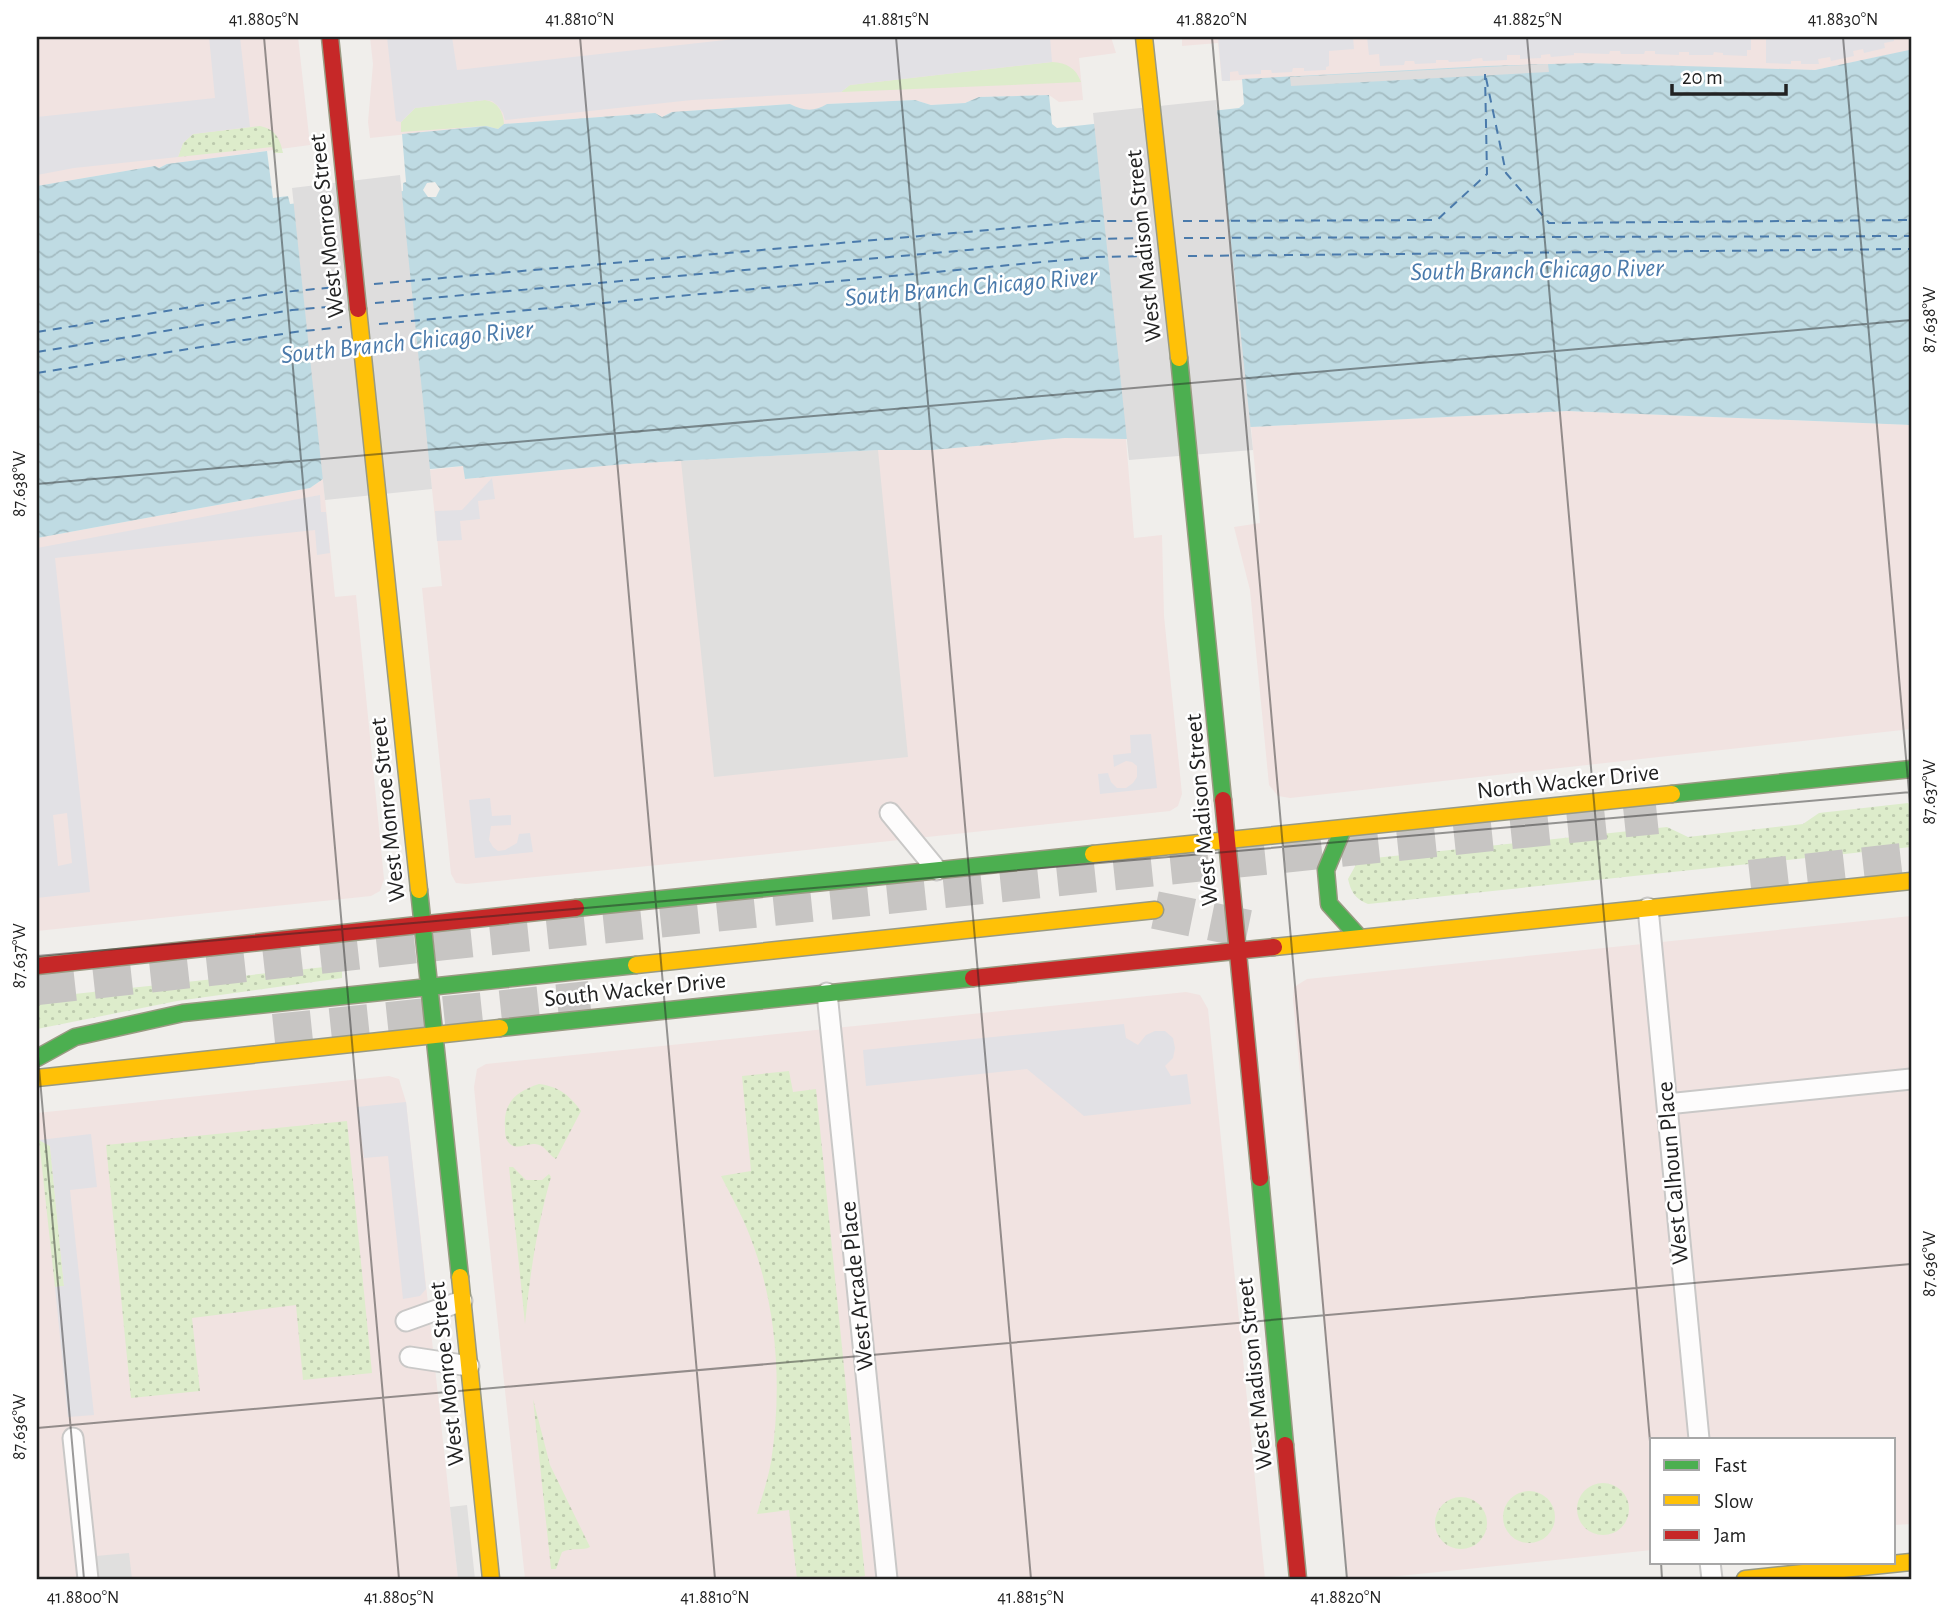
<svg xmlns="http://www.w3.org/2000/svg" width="1948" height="1616" font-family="'Alegreya Sans',sans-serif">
<defs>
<pattern id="garden-dots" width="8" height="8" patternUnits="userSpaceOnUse" patternTransform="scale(1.75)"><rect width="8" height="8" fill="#ddeccb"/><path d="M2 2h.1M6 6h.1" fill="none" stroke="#bdcaae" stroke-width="1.8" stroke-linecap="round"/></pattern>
<pattern id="water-waves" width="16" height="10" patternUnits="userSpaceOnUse" patternTransform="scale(1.75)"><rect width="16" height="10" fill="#bfdbe3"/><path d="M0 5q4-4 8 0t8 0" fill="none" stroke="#a4bcc2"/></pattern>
</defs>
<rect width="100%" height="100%" fill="#f0eeeb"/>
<path fill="#f1e3e1" d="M37 37H298L310 145 167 164 158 168 155 166 37 186Z
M370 37H1111L1116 53 1079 58 1083 100 1059 102 1049 95 979 97 965 103 931 105 915 100 827 104 818 110H802L790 104 672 112 662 117 655 113 505 124 498 129 486 126 370 138 368 122 373 64Z
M1182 37H1911V50L1815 70 1548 64 1222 81 1218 43 1182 46Z
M1567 411 1911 425V729L1290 798 1278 796 1269 785 1250 590 1234 527 1260 523 1251 427Z
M1065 438 1126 439 1134 538 1162 535 1164 616 1182 794 1178 806 1170 811 750 856 466 884 456 883 451 874 422 588 442 586 430 470 464 466 465 479 625 464 878 450H932Z
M323 479 335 597 356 595 384 879 380 891 371 896 37 931V538L310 488Z
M1911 916V1524L1894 1525V1439H1652V1550L1370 1579H1348L1293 1000 1294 987 1307 979Z
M1186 992 1200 995 1208 1009 1265 1579H525L484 1193 474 1087 477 1069 486 1064Z
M389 1076 399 1079 406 1102 458 1579H37V1113Z"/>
<path fill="#ddeccb" d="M1052 62C1067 63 1076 68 1081 82L841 92 850 85Z
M485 100C498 102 503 111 504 124L498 129 486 126 401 132V122L415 108Z"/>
<path fill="url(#garden-dots)" d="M260 126C275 129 280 138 283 153H274L272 147 178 157 183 143 193 134Z
M1908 803 1911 805V847L1368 904C1355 899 1351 892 1348 879L1358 861 1365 859 1667 827 1688 837 1803 824 1819 813Z
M334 966 342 971V978L177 1001 37 1029V998Z
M789 1071 793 1092 816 1089 865 1576 846 1579H797L789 1510 757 1514C762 1497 768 1479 771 1462 783 1384 777 1298 745 1224 738 1208 729 1192 721 1176L751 1171 742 1076Z
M539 1084C560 1087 569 1095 581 1111L556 1159C548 1155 546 1145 535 1144 526 1143 516 1151 509 1143 505 1139 505 1132 505 1127 503 1102 517 1091 539 1084Z
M347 1121 372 1373 303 1380 296 1305 192 1318 200 1391 131 1398 106 1145Z
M39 1140 50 1146 64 1286 55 1287Z
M509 1167H513L526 1180H542L549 1174 551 1177C537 1226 530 1274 525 1324Z
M533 1399 550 1465 590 1547C583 1551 572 1547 562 1552L556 1569H551Z
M1577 1509a26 26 0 1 1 52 0a26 26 0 1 1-52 0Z
M1503 1517a26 26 0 1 1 52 0a26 26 0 1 1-52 0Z
M1435 1523a26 26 0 1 1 52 0a26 26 0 1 1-52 0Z"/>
<path fill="#e0dfde" d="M878 450 908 757 714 777 681 461Z
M467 1505 475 1579H458L450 1507Z
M129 1553 132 1579H88L85 1557Z"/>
<path fill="#e2e1e5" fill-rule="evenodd" d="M209 37H240L250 127 193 134 183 143 178 157 74 168 37 175V117L215 98Z
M387 37H452L457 70 752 37H1050L1052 62 850 85 841 92 692 100 505 120 503 113 498 106 492 101 485 100 415 108 401 122 396 121Z
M1218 37H1353L1354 49 1329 51V66L1326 67V70L1304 71V68H1293L1292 72 1272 73 1271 70H1261V74L1239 75 1238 71 1230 72V81H1222Z
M1367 37H1751V50H1747V56L1723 55V53L1714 52 1713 55H1689V52H1679V55L1655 54V51H1645L1644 54H1621L1620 51H1610L1609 54 1574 53V55L1551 57 1550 54 1541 55V58L1520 59V55H1507V60L1483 61 1482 58 1472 59 1471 61 1449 62 1448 60H1436V63L1415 64 1414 61H1405L1404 65 1380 66 1379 54 1369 55Z
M1766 37H1894V41L1884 43 1885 48 1864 53 1863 49 1853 51 1854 56 1831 61 1830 57 1818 59 1819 64H1801V61H1791V64L1766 63Z
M492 478 495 499 478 501 480 519 460 521 462 540 437 541 435 511 462 510Z
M320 495 321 512H326L330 553 317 555 315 530 55 558 90 892 37 898V548ZM67 813 72 863 58 866 53 815Z
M1151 734 1157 788 1100 794 1098 774 1108 773 1111 782 1117 788H1126L1133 783 1137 777V766L1132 762 1126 761 1114 767 1113 755 1131 753 1130 735Z
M490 798 492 816 511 815V825L491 826 489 840 493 847 498 851 505 850 517 843 519 834 530 833 533 852 475 858 469 800Z
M1124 1024 1126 1038 1138 1045 1146 1035 1155 1031H1165L1173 1038 1175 1048 1173 1058 1165 1066 1171 1076 1187 1074 1191 1104 1084 1116 1027 1069 866 1086 863 1050Z
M406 1102 426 1289 420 1296 403 1299 388 1156 364 1158 357 1107Z
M91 1134 97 1187 70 1190 94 1415 68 1417 55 1287 64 1286 50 1146 39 1140Z"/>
<path fill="url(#water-waves)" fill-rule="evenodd" d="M1909 50 1911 75V425L1567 411 1251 427 1126 439 1065 438 932 450H878L625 464 465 479 463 466 323 479 310 488 37 538V186L155 166 159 168 167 164 267 151 273 198 288 196 290 204 403 191V183L406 182 402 134 486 126 498 129 504 124 655 113 662 117 672 112 790 104C804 111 814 112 827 104L915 100 931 105 965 103 979 97 1049 95 1052 124 1057 128 1239 108 1244 104 1242 79 1486 66 1587 63 1815 70ZM435 182 440 189 436 197H428L423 190 427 183Z"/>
<path fill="#dedddd" d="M1548 64 1549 72 1291 86 1290 77Z
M1216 100 1253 450 1129 460 1093 113Z
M400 175 432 489 325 500 292 188Z"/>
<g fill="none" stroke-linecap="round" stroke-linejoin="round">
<path stroke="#4a7aab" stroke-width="2" stroke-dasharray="9 7" stroke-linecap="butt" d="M1486 78 1506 173 1549 223 1911 220
M1183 221 1437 220 1487 174 1485 74
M1184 238 1911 236
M1188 256 1911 249
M374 284 1091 221H1146
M375 303 1091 239 1147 238
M379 324 1096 257 1151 256
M37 332 283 292 337 287
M37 352 292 310 338 306
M37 373 295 332 342 327"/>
<path stroke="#c7c5c3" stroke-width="38" stroke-dasharray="38 19" stroke-linecap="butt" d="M1750 879 1911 861
M1155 910 1263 932
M37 986 445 941 1657 815
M274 1033 590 1000"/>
<g stroke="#c9c8c7" stroke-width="23">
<path id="lane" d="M890 813 937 870
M1648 908 1699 1439
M827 993 887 1579
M1667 1104 1911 1079
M406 1321 462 1301
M410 1357 469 1366
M73 1438 88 1579
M1710 1562 1712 1579"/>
</g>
<g stroke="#999a82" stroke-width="19">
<path id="fast" d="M1179 358 1223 800
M1672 794 1911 769
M1343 829 1326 870 1329 904 1359 937
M419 890 460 1277
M576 908 1093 854
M500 1028 973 978
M37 1058 75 1037 183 1013 636 965
M1260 1178 1285 1445"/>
</g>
<g stroke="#999a82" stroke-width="19">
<path id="slow" d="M1144 37 1179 358
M358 309 419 890
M1093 854 1672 794
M1274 947 1911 881
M636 965 1155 910
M37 1078 500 1028
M460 1277 491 1579
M1745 1579 1911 1562"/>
</g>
<g stroke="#999a82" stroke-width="19">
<path id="jam" d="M330 37 358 309
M1223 800 1260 1178
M37 966 576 908
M973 978 1274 947
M1285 1445 1298 1579"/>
</g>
<use href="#lane" stroke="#fdfcfc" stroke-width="19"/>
<use href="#fast" stroke="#4caf50" stroke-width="16"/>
<use href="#slow" stroke="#ffc107" stroke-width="16"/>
<use href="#jam" stroke="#c62828" stroke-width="16"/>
</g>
<path fill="none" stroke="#222" stroke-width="2" stroke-opacity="0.45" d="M264 37 399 1579M580 37 715 1579M896 37 1031 1579M1212 37 1347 1579M1527 37 1652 1464M1843 37 1911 815M37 484 1911 320M37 956 1911 792M37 1045 84 1579M37 1428 1911 1264M1661 1562 1662 1579"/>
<g text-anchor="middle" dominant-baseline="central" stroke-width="5" stroke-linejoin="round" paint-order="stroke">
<g font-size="24" fill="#222" stroke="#fff">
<text transform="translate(327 226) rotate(-96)">West Monroe Street</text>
<text transform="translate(1144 246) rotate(-96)">West Madison Street</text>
<text transform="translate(1568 782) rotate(-6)">North Wacker Drive</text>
<text transform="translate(388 810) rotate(-96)">West Monroe Street</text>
<text transform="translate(1202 810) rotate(-95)">West Madison Street</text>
<text transform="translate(635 990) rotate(-6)">South Wacker Drive</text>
<text transform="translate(1673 1173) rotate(-95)">West Calhoun Place</text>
<text transform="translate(857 1286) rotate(-96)">West Arcade Place</text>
<text transform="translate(447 1374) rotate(-96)">West Monroe Street</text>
<text transform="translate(1255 1374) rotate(-96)">West Madison Street</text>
</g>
<g font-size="26" font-style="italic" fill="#4a7aab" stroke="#fff">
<text transform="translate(1537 270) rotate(-1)">South Branch Chicago River</text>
<text transform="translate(971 287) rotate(-5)">South Branch Chicago River</text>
<text transform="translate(407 342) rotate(-6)">South Branch Chicago River</text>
</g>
</g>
<rect width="1948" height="1616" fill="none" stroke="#ffffff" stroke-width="77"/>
<rect x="1650" y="1438" width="245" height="126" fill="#ffffff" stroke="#a7a7a7" stroke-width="2"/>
<rect x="1664" y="1460" width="35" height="10" fill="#4caf50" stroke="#a7a7a7" stroke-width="2"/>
<text x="1714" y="1472" font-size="21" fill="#222222">Fast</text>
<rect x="1664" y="1495" width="35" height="10" fill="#ffc107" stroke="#a7a7a7" stroke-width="2"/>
<text x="1714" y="1508" font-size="21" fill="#222222">Slow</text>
<rect x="1664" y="1530" width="35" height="10" fill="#c62828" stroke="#a7a7a7" stroke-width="2"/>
<text x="1714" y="1542" font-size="21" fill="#222222">Jam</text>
<path d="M1672 84v10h114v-10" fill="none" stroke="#222222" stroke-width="3.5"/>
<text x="1682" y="84" font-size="21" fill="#222222" stroke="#ffffff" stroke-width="5" paint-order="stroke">20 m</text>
<rect x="38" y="38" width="1872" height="1540" fill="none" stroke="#222" stroke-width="2.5"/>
<g font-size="18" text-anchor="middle" fill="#222">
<text x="264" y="25">41.8805°N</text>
<text x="580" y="25">41.8810°N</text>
<text x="896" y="25">41.8815°N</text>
<text x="1212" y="25">41.8820°N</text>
<text x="1528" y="25">41.8825°N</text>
<text x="1843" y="25">41.8830°N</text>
<text transform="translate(1929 320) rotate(-90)" y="6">87.638°W</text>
<text transform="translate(19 484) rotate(-90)" y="6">87.638°W</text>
<text transform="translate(1929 792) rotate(-90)" y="6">87.637°W</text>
<text transform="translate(19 956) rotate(-90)" y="6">87.637°W</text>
<text transform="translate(1929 1264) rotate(-90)" y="6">87.636°W</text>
<text transform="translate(19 1427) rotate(-90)" y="6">87.636°W</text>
<text x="83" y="1603">41.8800°N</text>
<text x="399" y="1603">41.8805°N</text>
<text x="715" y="1603">41.8810°N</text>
<text x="1031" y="1603">41.8815°N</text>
<text x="1346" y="1603">41.8820°N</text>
</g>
</svg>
